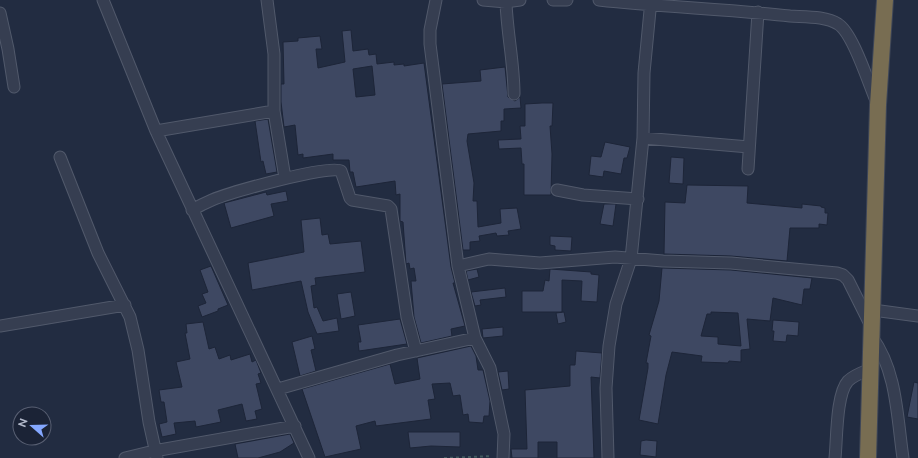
<svg xmlns="http://www.w3.org/2000/svg" width="918" height="458" font-family="Raleway,sans-serif">
<rect width="100%" height="100%" fill="#222c41"/>
<path fill="#3e4862" stroke="#1d2538" fill-rule="evenodd" d="M351 30 353 51 368 49 369 55 376 54 377 64 394 62V65L404 64V66L424 63 451 267 455 283H453L465 326 451 329 452 336 421 343 414 317 411 281H416L414 268 410 269 409 263 406 264 403 222 400 221V194L396 195 395 181 356 187 353 172H350L349 160H333V154L303 158V154L298 155 295 125 284 127 281 102V84H284L283 42 298 41V38L320 36 322 49H316L318 68 345 62 342 31ZM372 66 375 95 356 97 353 69Z
M505 67 508 97 515 101 520 97 521 108 504 109V121H501V131L468 134 467 141 474 183 473 201H477L478 227 501 223 500 209 517 208 521 229 508 231 509 235 497 236 496 233 479 236 480 241 470 242V250H463L442 84 481 81 480 70Z
M542 103H553L552 126H550L552 154 551 195H524V164H522L521 148 499 149 498 140 521 139 520 126H525V104Z
M268 119 277 172 266 174 263 161 261 162 255 121Z
M605 142 630 147 627 158H624L621 174 604 171 603 177 589 175 591 156 601 157Z
M671 157 684 158 683 184 669 183Z
M687 185 748 186 747 203 802 208V204L821 206V207L825 208V213H828L827 225 819 224V228H790L787 261 731 256 664 254 665 202 685 203Z
M286 191 288 201 271 204 274 216 231 228 224 203 266 192 267 195Z
M604 204H616L613 226 600 224Z
M320 218 322 235 328 234 330 244 361 241 365 272 315 278 316 285 311 286 314 308 317 307 323 321 337 318 339 331 317 334 308 312 301 281 252 290 248 263 304 252 301 220Z
M550 236 572 237 571 251 555 250V246L550 245Z
M211 266 228 305 218 309V311L202 317 198 306 206 303 202 294 208 292 200 270Z
M662 268 731 270 812 278 810 289H804L802 305 773 298 770 321 747 319 750 349 741 350V362L729 361 728 363 701 362 702 356 672 352 666 375 658 424 639 420 648 368V363H646L651 336 649 335 659 301ZM711 312 738 313 741 346 718 344V337L701 336 707 314H711Z
M477 269 479 277 468 280 466 271Z
M550 269 591 272V274L599 275 597 302 581 301 582 281 562 280V312H522V291H543L545 280 549 281Z
M505 288 506 297 480 300 481 305 475 306 471 292Z
M351 292 355 316 341 319 337 294Z
M564 312 566 322 558 324 556 313Z
M400 319 407 344 359 351 358 342H361L358 325Z
M773 320 799 322 798 336 787 335 786 342 773 341 774 331H772Z
M203 322 209 349 215 347 219 359 230 355 231 360 250 354 252 362 256 360 261 373 258 374 261 383 256 384 262 409 255 411 257 419 246 421 242 404 218 410 221 422 196 427 195 421 174 423 176 434 162 437 159 424 167 422 164 402H161L159 390 182 387 176 362 190 359 185 333H187L186 324Z
M503 327V336L483 338 482 329Z
M312 336 315 349 311 350 316 371 300 376 292 342Z
M471 346 476 356 478 370H483L490 401 489 416H484L483 423 469 422 468 414 463 415 460 395 453 396 450 383 432 384 435 399 428 400 431 419 376 426 375 421 356 426 361 449 325 457 302 389 390 364 395 384 420 379 417 358Z
M576 351 602 353 600 378 591 377 594 458H557V442H538V458H512L511 449H527L525 390 570 386V365H575Z
M508 371 509 389 502 390 498 372Z
M914 382 918 383V419L907 417Z
M408 432H460V447L431 446 410 448Z
M290 434 294 443 280 452 258 458H238L235 444Z
M646 440 657 441 656 457 640 455 641 441Z"/>
<g fill="none" stroke-linecap="round" stroke-linejoin="round">
<g stroke="#51596b" stroke-width="13">
<path id="minor" d="M103 0 156 131 309 458
M267 0 274 54V111L285 178
M436 0 430 30V44L458 266 475 338 490 368 504 434 503 458
M483 0 506 2 520 0
M553 0H567
M599 0C663 7 727 9 790 16 805 17 826 16 838 24 853 33 869 85 877 103
M506 2C507 33 514 63 514 94
M0 13 8 49 14 87
M156 131 274 111
M643 138 749 147
M60 157 98 253 130 317 138 350 149 422 157 458
M748 169 758 12
M557 190 583 195 638 199
M192 210C199 206 205 203 212 200 229 193 329 164 341 171L350 198 352 200 388 206 391 209 407 317 416 351
M458 266 489 259 540 263 615 257 663 261 731 263 837 273 843 275 848 280 871 326
M873 310 918 316
M0 326 125 305
M872 337C897 371 897 417 903 458
M278 389 397 355 475 338
M125 458 154 451 295 426
M608 458 606 388 609 346 616 304 631 259 643 138 644 73 651 0
M835 458C837 440 836 394 848 381 854 375 863 372 871 369"/>
</g>
<g stroke="#3e4658" stroke-width="18">
<path id="highway" d="M868 458 878 105 885 0"/>
</g>
<path stroke="#42595f" stroke-width="2" stroke-dasharray="3 3" stroke-linecap="butt" d="M444 458 492 456"/>
<use href="#minor" stroke="#363e51" stroke-width="11"/>
<use href="#highway" stroke="#786d52" stroke-width="16"/>
</g>
<g transform="translate(32 426) rotate(290)"><circle r="19" fill="#1b2336" stroke="#585f72"/>
<path d="M0-3L7 15L0 10L-7 15Z" fill="#84a7ff"/>
<text y="-6" font-size="11" font-weight="bold" text-anchor="middle" fill="#b3bacb">N</text>
</g>
</svg>
